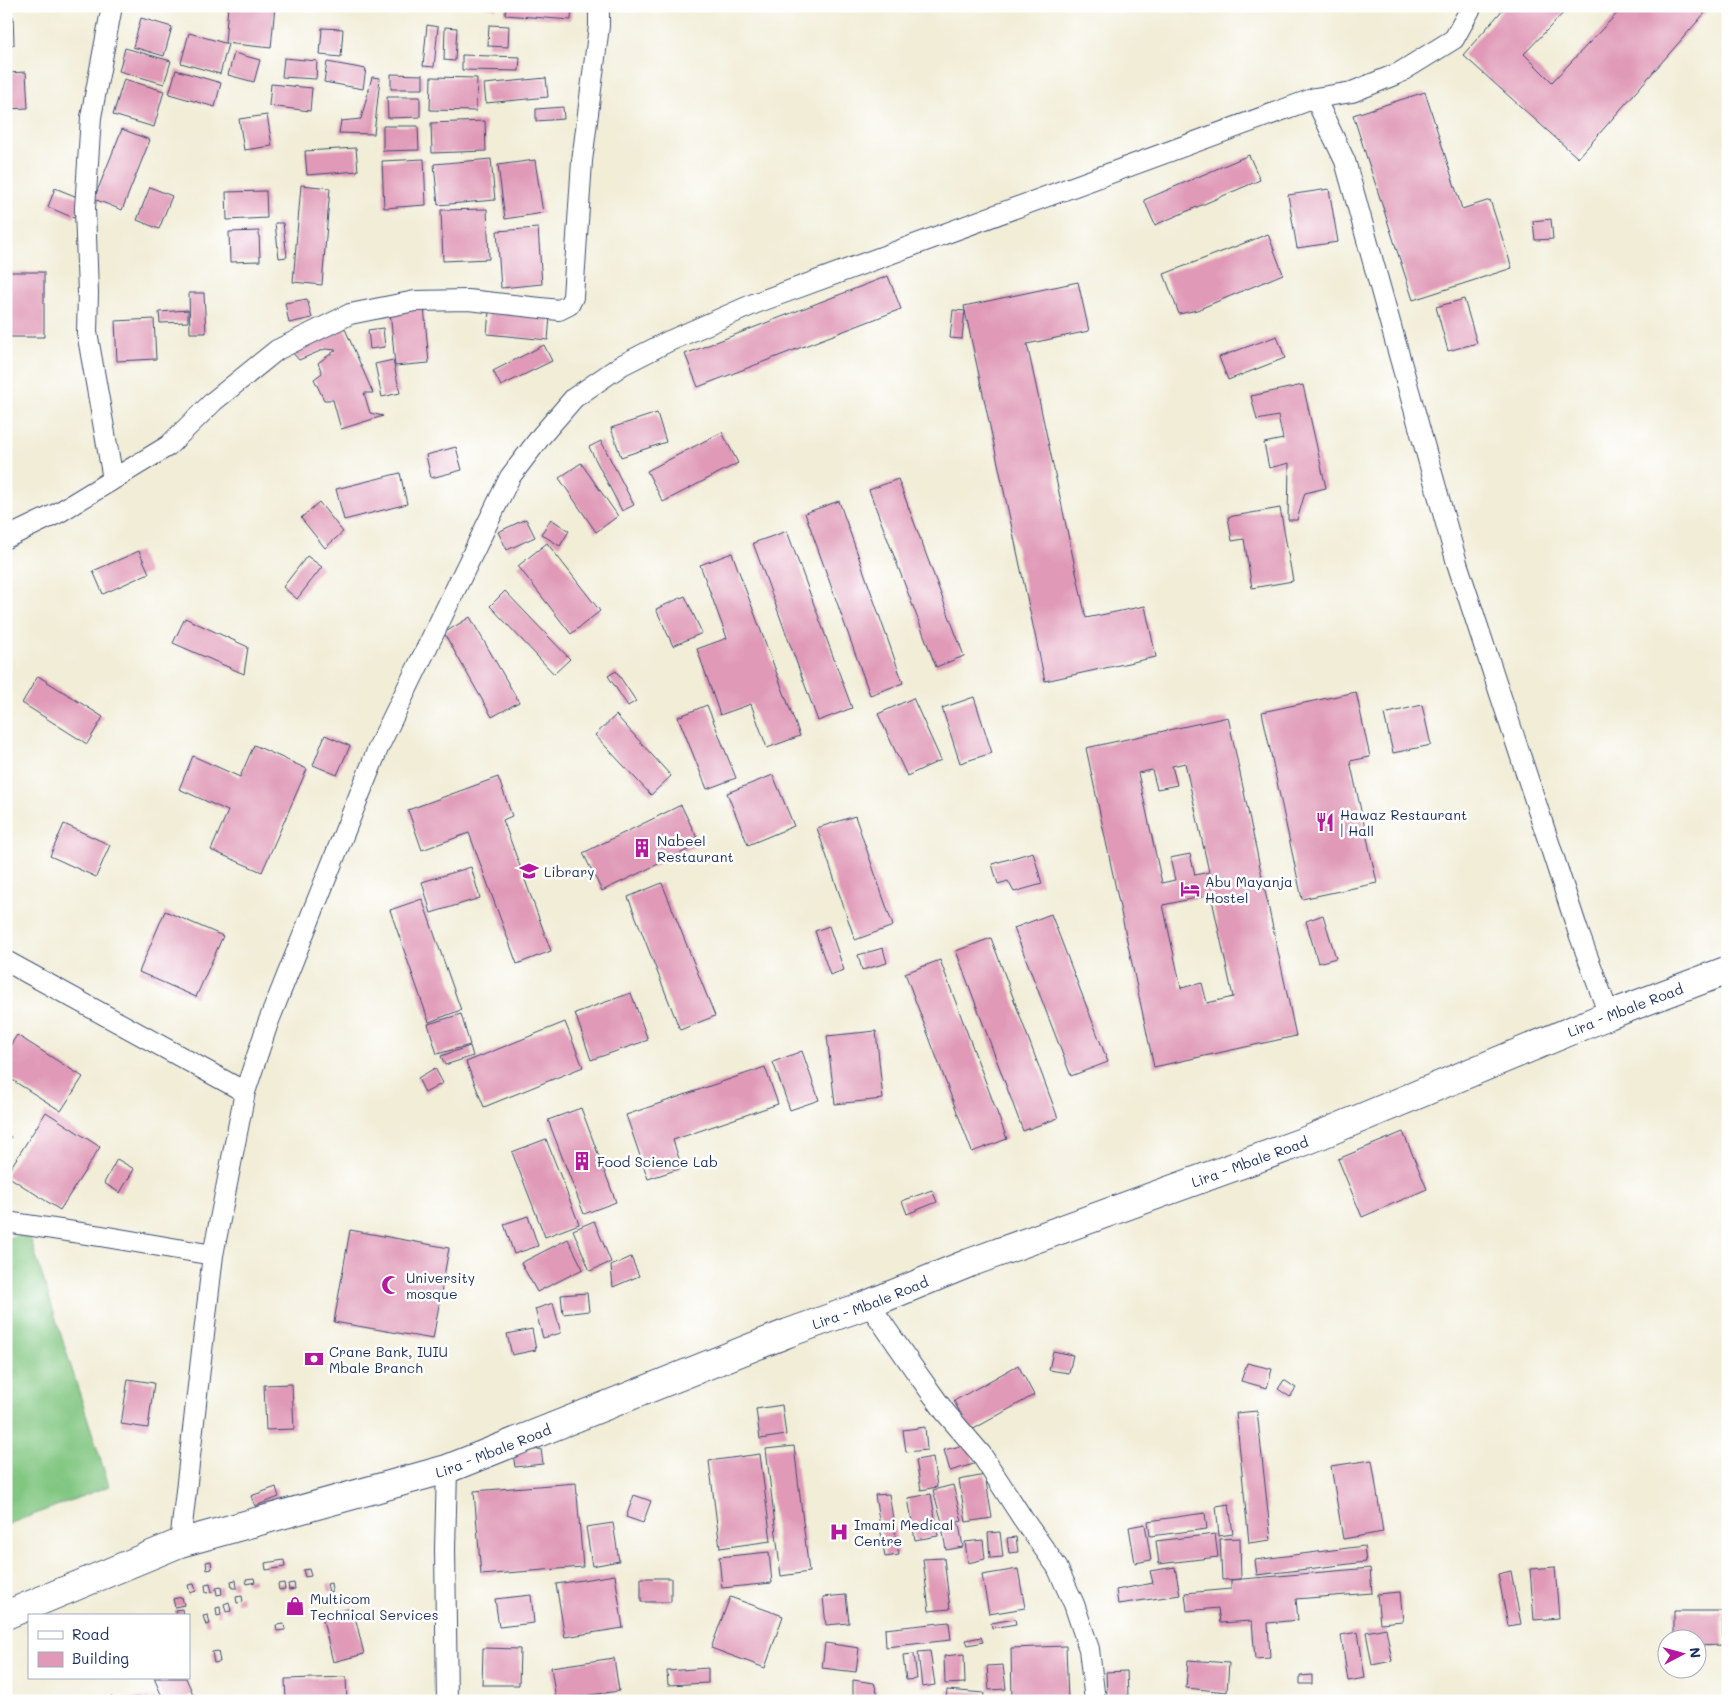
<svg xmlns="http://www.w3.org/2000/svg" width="1734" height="1707" font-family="Mali,sans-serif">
<rect width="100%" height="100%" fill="#fff"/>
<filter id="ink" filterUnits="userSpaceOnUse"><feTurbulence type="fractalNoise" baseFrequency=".02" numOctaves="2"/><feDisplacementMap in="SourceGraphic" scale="10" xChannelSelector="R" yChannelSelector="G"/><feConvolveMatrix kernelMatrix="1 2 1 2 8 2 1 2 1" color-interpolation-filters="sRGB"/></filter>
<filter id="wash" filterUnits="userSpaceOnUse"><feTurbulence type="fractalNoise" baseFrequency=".0096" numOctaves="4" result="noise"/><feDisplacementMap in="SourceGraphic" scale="20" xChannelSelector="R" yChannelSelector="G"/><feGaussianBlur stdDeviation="1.12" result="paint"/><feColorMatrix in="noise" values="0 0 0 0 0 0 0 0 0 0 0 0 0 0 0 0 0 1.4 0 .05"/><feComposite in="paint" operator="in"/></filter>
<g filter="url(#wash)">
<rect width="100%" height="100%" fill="#f1edd7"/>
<path fill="#81c681" stroke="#4e7a70" d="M28 1231 109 1486 6 1525V1239Z"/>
<g id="blocks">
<path fill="#e09ab7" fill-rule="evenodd" d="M228 6H275L271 48 225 43Z
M484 6H497L496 9Z
M506 6H572L571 20 505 15Z
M1506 6H1570L1524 54 1552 82 1624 6H1711L1578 158 1463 55Z
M6 16H13L14 45H6Z
M141 18 172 27 164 56 133 47Z
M427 25 438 27 434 67 423 66Z
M489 25 509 26 508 47 488 46Z
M445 27 457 28 455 61 444 60Z
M322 28 343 29 341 57 320 55Z
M189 33 228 44 220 74 181 63Z
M125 48 171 61 164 84 119 71Z
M234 53 260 60 254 82 228 75Z
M462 55 520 57 519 71 462 70Z
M284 58 317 61 316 79 282 77Z
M327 62 366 69 363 89 324 82Z
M176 70 221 83 215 107 169 94Z
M26 72 28 108 6 109V73Z
M391 74 423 75V89H391Z
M372 77 380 78 374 134 339 133 341 121 361 119Z
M431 77 477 78 476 111 430 110Z
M546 78 548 97 486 103 484 84Z
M124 79 164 91 154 127 113 115Z
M271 84 312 88 310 111 269 106Z
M1425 92 1462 209 1490 200 1512 268 1413 300 1353 115Z
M387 97H420V117L388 118Z
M563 107 564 119 536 121V109Z
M267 115 272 146 244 150 239 119Z
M485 121 486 151 432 153 431 123Z
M383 126H418L419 150 383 151Z
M122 129 150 140 122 210 94 199Z
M356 148 358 171 307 175 305 151Z
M1249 155 1260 180 1155 225 1144 200Z
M424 159 426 205 384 208 382 161Z
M491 159 495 200 438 205 434 164Z
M535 160 543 213 505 219 498 165Z
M301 185 330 188 322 285 293 282Z
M150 187 172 196 159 229 137 220Z
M55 188 82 199 74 218 48 207Z
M1329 189 1338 242 1297 248 1288 195Z
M266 191 267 218 227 220 226 192Z
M487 209 489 259 443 261 441 210Z
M1551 219 1553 239 1535 240 1533 221Z
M275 223H283L287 257 279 258Z
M538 228 542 284 501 288 497 231Z
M259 231 260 261 230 262 229 232Z
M1268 234 1283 274 1197 310 1179 314 1164 274Z
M6 272H44V337H6Z
M888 276 901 309 698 387 685 354Z
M1078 282 1089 331 1027 344 1086 618 1145 606 1156 657 1045 681 964 306Z
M189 293H204L206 333H190Z
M307 299 312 318 289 323 285 303Z
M1464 299 1477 343 1448 351 1436 307Z
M424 306 429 363 395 366 390 309Z
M188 310V322L160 323 159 312Z
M953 310 965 311 962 339 950 338Z
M489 311 550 316 548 340 487 334Z
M154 319 156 359 117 361 115 321Z
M342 322 373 393H364L370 413 383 416 341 429 333 400H324L314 379 322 373 318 363 336 350 325 349 299 360 290 350Z
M383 328 385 347 370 349 368 330Z
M1277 336 1285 358 1228 380 1219 357Z
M544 345 552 361 501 386 493 371Z
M393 360 400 393 382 397 375 364Z
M1303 385 1326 488 1305 493 1297 520H1288L1289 463 1269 468 1264 443 1283 439 1278 416 1257 420 1251 396Z
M657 413 666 442 621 457 611 428Z
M722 432 738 463 663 502 647 471Z
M601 441 634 505 622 511 589 447Z
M456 447 462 470 431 478 426 455Z
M581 463 618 516 596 532 559 478Z
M400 473 407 504 344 520 336 489Z
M898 479 964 656 936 667 869 490Z
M839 501 903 683 870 695 805 513Z
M319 502 343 532 325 548 301 518Z
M1280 508 1293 581 1252 588 1244 539 1232 541 1228 517Z
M526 519 535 537 507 550 498 532Z
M551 519 569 531 560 546 541 534Z
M787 531 852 708 818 721 753 543Z
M547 543 600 611 571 634 518 566Z
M139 551 149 573 103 594 93 571Z
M732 553 800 736 767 748 751 704 720 715 697 649 727 638 700 565Z
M307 556 322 567 297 599 283 587Z
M505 591 570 659 554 674 490 606Z
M685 596 702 633 673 646 656 609Z
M470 617 519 702 492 717 444 633Z
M185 618 248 647 244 674 173 643Z
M616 671 636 701 628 706 608 676Z
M38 676 103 717 87 744 22 703Z
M1356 692 1370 757 1350 761 1377 883 1302 899 1262 712Z
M974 697 992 753 960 763 942 708Z
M913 698 941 760 907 776 878 714Z
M707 705 736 778 707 789 678 717Z
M1422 705 1431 745 1393 753 1384 714Z
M616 715 671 776 651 795 595 735Z
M1228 717 1296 1036 1154 1067 1086 748ZM1185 763 1209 872 1195 875 1190 854 1170 858 1175 880 1162 883 1138 773 1152 770 1157 789 1177 785 1172 766ZM1211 895 1233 997 1207 1003 1202 983 1181 988 1163 905Z
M325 735 350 746 337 775 313 765Z
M254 745 307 769 262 872 211 850 228 811 179 789 193 756 240 777Z
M773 775 794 826 748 845 727 793Z
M498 777 512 816 503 820 551 951 517 964 469 833 422 850 408 810Z
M681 805 700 844 602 891 583 853Z
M855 816 893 926 855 940 817 828Z
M64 824 110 845 96 877 50 856Z
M1033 852 1042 884 1014 892 1008 881 998 884 992 864Z
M471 867 480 898 431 913 422 882Z
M662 883 715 1016 680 1030 628 897Z
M422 899 461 1010 429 1022 390 910Z
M165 911 223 936 196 997 139 972Z
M1051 914 1108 1062 1071 1076 1014 928Z
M1323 915 1336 958 1318 963 1306 921Z
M829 926 844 970 830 975 815 931Z
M991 938 1058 1118 1023 1131 956 951Z
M883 948 887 963 862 970 858 955Z
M940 960 1007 1139 972 1152 905 973Z
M631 993 648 1040 591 1060 575 1013Z
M461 1014 470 1045 437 1054 428 1024Z
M565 1022 583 1067 484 1107 466 1062Z
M876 1031 883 1099 835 1104 827 1036Z
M17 1035 83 1077 61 1111 6 1076V1052Z
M470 1046 473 1056 445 1065 441 1056Z
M802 1051 819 1100 790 1110 773 1062Z
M765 1067 778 1104 673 1140 682 1168 648 1179 626 1115Z
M435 1068 443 1083 425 1093 418 1078Z
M581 1108 616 1202 584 1214 548 1120Z
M46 1112 100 1147 60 1210 6 1175Z
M1403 1132 1427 1189 1362 1217 1338 1159Z
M6 1134 11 1137 6 1145Z
M546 1139 579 1224 545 1237 512 1152Z
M117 1159 134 1169 120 1193 104 1183Z
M932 1190 937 1202 907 1214 902 1201Z
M528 1216 538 1246 514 1254 504 1224Z
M594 1221 611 1262 590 1271 573 1230Z
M350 1230 449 1248 433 1339 334 1322Z
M568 1239 583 1269 537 1292 521 1263Z
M631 1257 639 1276 613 1287 611 1266Z
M587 1293 589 1311 563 1314 561 1295Z
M553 1303 561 1333 543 1338 535 1309Z
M532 1329 536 1350 512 1355 507 1334Z
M1053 1351 1073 1355 1069 1373 1049 1370Z
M1247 1363 1272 1369 1267 1388 1241 1381Z
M1018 1365 1034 1395 970 1431 954 1401Z
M128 1379 154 1383 148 1428 121 1424Z
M1284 1380 1296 1388 1290 1397 1278 1389Z
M292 1384 294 1429 266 1430 264 1385Z
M782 1405 786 1435 760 1439 756 1409Z
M1257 1411 1271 1540 1249 1543 1236 1413Z
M925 1427 927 1450 906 1452 903 1430Z
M969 1444 974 1464 950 1471 944 1450Z
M794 1446 809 1572 781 1576 766 1449Z
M541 1449 543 1464 515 1467 513 1453Z
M760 1454 771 1541 720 1548 709 1461Z
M933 1457 937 1487 921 1490 916 1460Z
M1372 1460 1383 1532 1343 1539 1331 1466Z
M985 1475 992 1518 966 1522 959 1480Z
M576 1483 583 1567 481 1575 474 1491Z
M953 1485 962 1521 943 1526 933 1490Z
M276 1487 279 1497 255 1506 251 1496Z
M889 1494 899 1555 885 1557 875 1495Z
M931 1494 938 1536 915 1540 908 1498Z
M634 1495 651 1501 643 1523 626 1517Z
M1229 1504 1233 1534 1219 1536 1216 1506Z
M1205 1513 1207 1529 1150 1536 1148 1521Z
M613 1523 619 1561 592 1566 586 1527Z
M959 1524 963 1547 946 1550 942 1527Z
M1145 1524 1151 1560 1135 1563 1129 1527Z
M1000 1532 1003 1557 990 1558 988 1533Z
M1215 1534 1218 1557 1159 1564 1156 1541Z
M1016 1537 1018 1552 1009 1553 1007 1538Z
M1240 1538 1241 1579 1222 1580 1220 1539Z
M983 1540 985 1559 968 1563 965 1542Z
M1364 1546 1366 1562 1257 1575 1255 1560Z
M769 1552 772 1583 722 1588 719 1557Z
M944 1558 950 1609 929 1611 923 1559Z
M284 1560 285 1567 266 1570 265 1563Z
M211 1561 212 1569 207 1570 206 1562Z
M1175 1567 1180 1595 1118 1604 1116 1590 1153 1583 1150 1571Z
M1555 1567 1559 1618 1534 1620 1530 1569Z
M1370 1568 1372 1593 1296 1599 1298 1620 1268 1623 1270 1658 1255 1659 1252 1621 1220 1623 1218 1608 1187 1611 1185 1593 1231 1589V1580Z
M309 1569 311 1576 305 1577 303 1570Z
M1018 1569 1025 1608 989 1614 982 1575Z
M1511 1571 1521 1624 1508 1626 1498 1574Z
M615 1575 623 1628 565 1637 556 1584Z
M254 1578 255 1582 247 1584 246 1579Z
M641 1578H671V1602H641Z
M236 1580 237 1588H232L231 1581Z
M284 1583 285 1589 279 1590 278 1584Z
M294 1583 295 1589 289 1590 288 1584Z
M331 1583 332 1591 329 1592 327 1584Z
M194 1584 196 1591 190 1593 188 1585Z
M210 1584 212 1592 206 1593 205 1585Z
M221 1587 222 1594 217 1595 216 1588Z
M1400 1592 1403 1621 1380 1623 1377 1594Z
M531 1595 534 1623 499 1627 495 1599Z
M846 1595 849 1623 826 1625 823 1597Z
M242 1596 243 1602 237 1603 236 1597Z
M182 1597 184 1605 175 1607 173 1599Z
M730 1597 783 1616 765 1668 711 1648Z
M229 1602 231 1611 226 1612 224 1604Z
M220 1607 221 1615 217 1616 216 1608Z
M353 1608 364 1654 333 1662 322 1616Z
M182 1609 183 1616H176L175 1610Z
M1674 1611H1722L1723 1645 1696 1646V1640H1674Z
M208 1615 210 1624 206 1625 203 1616Z
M1015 1619 1016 1624 992 1628 991 1623Z
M949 1622 951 1640 886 1647 885 1629Z
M284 1624 285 1630 277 1631 276 1625Z
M1386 1628 1392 1661 1372 1665 1366 1632Z
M1358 1632 1365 1678 1348 1681 1341 1635Z
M981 1637 983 1642 968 1645 966 1640Z
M825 1643 859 1648 856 1672 822 1668Z
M1066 1646 1068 1701H1012L1011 1648Z
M483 1648 520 1649 519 1685H482Z
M218 1651 220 1662 214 1663 212 1652Z
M930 1651 935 1685 922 1687 918 1652Z
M914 1654 917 1679 906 1680 903 1655Z
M964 1654 965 1683 945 1684 944 1656Z
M614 1658 619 1691 556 1700 551 1667Z
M1188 1660 1229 1663 1227 1692 1186 1688Z
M1003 1665 1006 1689 989 1690 987 1666Z
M708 1668V1683L668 1685 667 1671Z
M1127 1671 1128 1696 1107 1697 1106 1672Z
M1312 1675V1684H1300V1676Z
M346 1677 347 1701H286L285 1679Z
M154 1678H186L193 1694 178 1701H164Z
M853 1680 874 1683 880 1701H853Z
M947 1690 984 1693 983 1701H946Z
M156 1696 157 1701H122V1699Z
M112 1697 113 1701H98V1700Z
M1313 1697 1375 1699V1701H1312Z"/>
</g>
</g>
<g filter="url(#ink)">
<use href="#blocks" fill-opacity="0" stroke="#3b4c70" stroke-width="1"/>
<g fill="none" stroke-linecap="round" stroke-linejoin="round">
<g stroke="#3b4c70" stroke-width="22">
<path id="minor" d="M112 6 91 117 85 208 88 293 87 332 113 479
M1315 98 1352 92 1399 73 1454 39 1472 6
M6 538 58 513 168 446 214 401 277 350 350 314 415 301 468 300 559 310 569 305 573 297 582 161 599 26V6
M6 961 245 1092
M6 1222 101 1236 213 1255
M869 1304 914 1369 945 1412 981 1454 1023 1519 1057 1567 1074 1604 1089 1649 1095 1701
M447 1469 445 1549 447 1701
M180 1543 213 1255 245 1092 268 1023 379 746 510 477 542 435 574 398 622 365 667 342 756 303 1315 98 1345 161 1457 563 1578 931 1609 1015"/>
</g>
<g stroke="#3b4c70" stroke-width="30">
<g id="primary">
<path id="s1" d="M6 1615 180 1543 447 1469 788 1333 869 1304 969 1263 1308 1140 1609 1015 1728 970"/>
</g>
</g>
<use href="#minor" stroke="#fff" stroke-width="20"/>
<use href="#primary" stroke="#fff" stroke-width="28"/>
</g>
</g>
<defs>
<g id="restaurant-bare" transform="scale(1.5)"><path d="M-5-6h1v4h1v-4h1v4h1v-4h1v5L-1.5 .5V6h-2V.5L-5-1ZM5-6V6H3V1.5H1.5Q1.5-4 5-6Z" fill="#b5179e" stroke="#fff" stroke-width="2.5" paint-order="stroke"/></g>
<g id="building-bare" transform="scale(1.5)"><path d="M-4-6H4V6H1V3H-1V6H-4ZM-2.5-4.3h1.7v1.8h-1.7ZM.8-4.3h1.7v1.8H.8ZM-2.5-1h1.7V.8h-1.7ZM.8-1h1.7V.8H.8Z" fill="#b5179e" stroke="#fff" stroke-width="2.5" paint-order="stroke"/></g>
<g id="school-bare" transform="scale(1.5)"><path d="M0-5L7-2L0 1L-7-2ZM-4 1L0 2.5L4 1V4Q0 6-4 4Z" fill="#b5179e" stroke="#fff" stroke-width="2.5" paint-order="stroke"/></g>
<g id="hotel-bare" transform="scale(1.5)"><path d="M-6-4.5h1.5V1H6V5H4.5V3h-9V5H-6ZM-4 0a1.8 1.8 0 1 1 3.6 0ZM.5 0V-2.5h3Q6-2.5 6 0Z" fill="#b5179e" stroke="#fff" stroke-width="2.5" paint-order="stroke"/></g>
<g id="mosque-bare" transform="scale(1.5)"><path d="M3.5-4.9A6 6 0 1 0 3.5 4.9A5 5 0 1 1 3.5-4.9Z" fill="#b5179e" stroke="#fff" stroke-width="2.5" paint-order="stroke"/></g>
<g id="bank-bare" transform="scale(1.5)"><path d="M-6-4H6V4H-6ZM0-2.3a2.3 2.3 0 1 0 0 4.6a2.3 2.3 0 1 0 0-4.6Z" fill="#b5179e" stroke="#fff" stroke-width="2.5" paint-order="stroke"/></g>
<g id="hospital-bare" transform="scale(1.5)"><path d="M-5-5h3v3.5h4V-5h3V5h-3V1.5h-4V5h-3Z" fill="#b5179e" stroke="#fff" stroke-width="2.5" paint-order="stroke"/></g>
<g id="shop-bare" transform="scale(1.5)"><path d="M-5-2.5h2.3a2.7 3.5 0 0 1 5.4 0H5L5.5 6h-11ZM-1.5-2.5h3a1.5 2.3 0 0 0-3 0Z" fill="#b5179e" stroke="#fff" stroke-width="2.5" paint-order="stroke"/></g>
</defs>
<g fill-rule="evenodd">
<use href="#restaurant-bare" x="1325" y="822"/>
<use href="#building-bare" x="642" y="848"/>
<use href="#school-bare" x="529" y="871"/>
<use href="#hotel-bare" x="1190" y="889"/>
<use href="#building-bare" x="582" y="1161"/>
<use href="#mosque-bare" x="391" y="1285"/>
<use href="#bank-bare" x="314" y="1359"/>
<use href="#hospital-bare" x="839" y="1532"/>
<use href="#shop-bare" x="295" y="1606"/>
</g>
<g text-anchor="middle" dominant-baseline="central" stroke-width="5" stroke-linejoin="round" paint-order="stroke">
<g font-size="14" fill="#1b2f5e" stroke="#fff" text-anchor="start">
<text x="1340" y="814">Hawaz Restaurant<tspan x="1340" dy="16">| Hall</tspan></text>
<text x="657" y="840">Nabeel<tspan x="657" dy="16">Restaurant</tspan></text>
<text x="544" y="871">Library</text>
<text x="1205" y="881">Abu Mayanja<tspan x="1205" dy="16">Hostel</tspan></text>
<text x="597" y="1161">Food Science Lab</text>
<text x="406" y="1277">University<tspan x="406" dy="16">mosque</tspan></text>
<text x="329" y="1351">Crane Bank, IUIU<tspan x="329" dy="16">Mbale Branch</tspan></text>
<text x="854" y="1524">Imami Medical<tspan x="854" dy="16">Centre</tspan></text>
<text x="310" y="1598">Multicom<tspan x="310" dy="16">Technical Services</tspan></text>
</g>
<g font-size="14" fill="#1b2f5e" stroke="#fff">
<text stroke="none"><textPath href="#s1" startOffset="1730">Lira - Mbale Road</textPath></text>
<text stroke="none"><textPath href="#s1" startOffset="1325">Lira - Mbale Road</textPath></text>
<text stroke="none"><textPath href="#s1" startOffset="920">Lira - Mbale Road</textPath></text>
<text stroke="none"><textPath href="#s1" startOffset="515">Lira - Mbale Road</textPath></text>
</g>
</g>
<rect width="1734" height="1707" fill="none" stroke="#fff" stroke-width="25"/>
<rect x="28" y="1614" width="162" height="65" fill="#ffffff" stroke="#a4acbf"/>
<rect x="38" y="1631" width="25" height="8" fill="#ffffff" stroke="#a4acbf"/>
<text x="72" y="1640" font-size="15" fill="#1b2f5e">Road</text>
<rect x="38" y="1652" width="25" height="15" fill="#e09ab7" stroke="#a4acbf"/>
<text x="72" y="1664" font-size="15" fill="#1b2f5e">Building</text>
<g transform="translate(1682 1654) rotate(84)"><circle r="24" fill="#ffffff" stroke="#a4acbf"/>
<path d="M0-4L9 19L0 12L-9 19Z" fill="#b5179e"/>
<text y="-8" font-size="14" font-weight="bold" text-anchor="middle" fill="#1b2f5e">N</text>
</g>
</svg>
